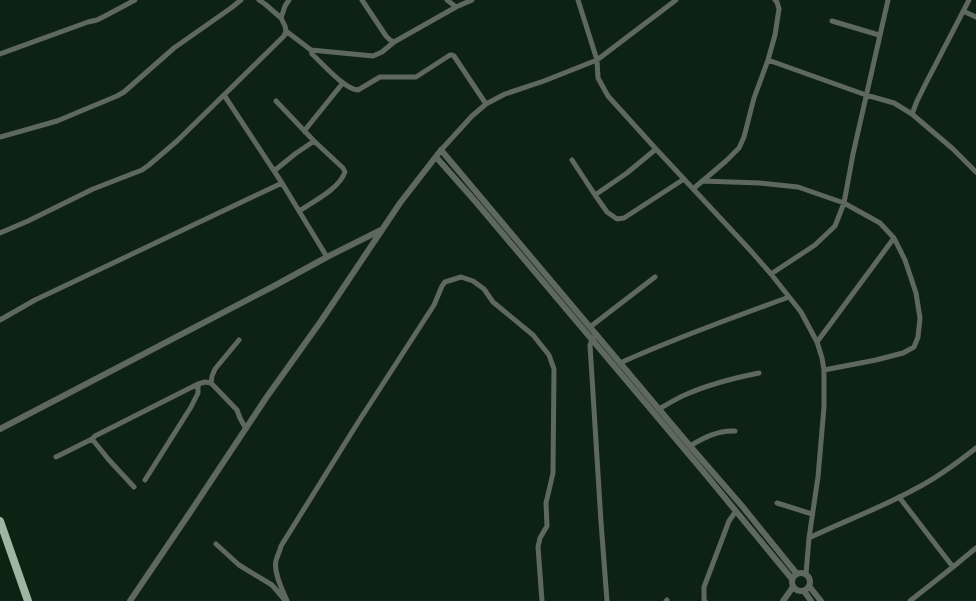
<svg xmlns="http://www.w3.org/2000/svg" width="976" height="601" font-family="'Open Sans',sans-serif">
<rect width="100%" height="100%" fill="#0d2212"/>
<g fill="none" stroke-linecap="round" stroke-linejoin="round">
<path stroke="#5e685f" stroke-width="5" d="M259 0 265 4 281 18
M362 0 386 36 390 40 394 42 456 7 472 0
M447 0 456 7
M578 0 597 60 598 78 608 96 656 149 750 250 771 274 801 312 817 342 822 358 824 370V407L818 477 809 538 806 574
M963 11 976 17
M832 21 879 35
M286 31 311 50 312 54C323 64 344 89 358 90L380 77H416L450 55H452L454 56 486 104
M311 50 373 56 382 52 394 42
M0 54 88 22 97 20 105 16 135 0
M768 60 866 95 894 103 912 114 953 149 976 172
M224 95 282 183 327 257
M276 101 314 141
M912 114 917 101 927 81 969 0
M305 132V130L342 84H343
M0 137 57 121 117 96 124 92 174 48 231 8 241 0
M441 150 472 116 486 104 505 94 544 81 597 60 676 0
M572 160 595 195 607 212 617 219 624 218 684 179
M274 171 295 154 314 141 343 168 345 172C339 189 314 201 299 211
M702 181 760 183 798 187 844 203 880 223 894 238 905 260 916 293 920 318 918 337 914 347 903 353 876 360 824 370
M693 189 726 161 739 148 744 137 754 98 768 60 775 35 779 9 777 2 775 0
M595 195 627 173 656 149
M0 233 28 221 93 189 142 170 149 165 177 141 284 36 286 31 285 26 281 18 285 6 289 0
M771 274 815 245 835 226 844 203 853 154 888 0
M0 320 35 300 282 183
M590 327 655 277
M596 335 592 340 590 345 601 522 607 601
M817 342 894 238
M620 363C675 338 732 318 789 297
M211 383 212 376 215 369 239 340
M659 409C668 404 677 398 687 394 710 384 734 378 759 373
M92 439 109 460 134 487
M690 446C703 438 718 430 735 431
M56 457 92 439 95 436 198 384 205 382 211 383 237 410 240 418 246 429
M145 480 191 407 198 393V384
M899 497 953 567
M777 503 812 514
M809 538C844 521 881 508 915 489 937 478 957 463 976 448
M216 544 239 565 272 585 284 599
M287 601C283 591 273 572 276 561 277 556 280 551 281 546L357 424 434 305 442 286 445 282 461 277 473 281 484 289 493 302 533 335 549 355 554 369 553 473 546 503 547 526 540 538 538 547 542 601
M666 601 667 600
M705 601 704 600V587L729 521 736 511
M910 601 953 567 976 548"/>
<path stroke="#5e685f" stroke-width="6" d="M436 157 475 201 702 470 792 579
M0 429 274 286 327 257 381 230
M792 582a9 9 0 1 1 18 0a9 9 0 1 1-18 0Z
M809 586 821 601
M804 591 811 601
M130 601 189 514 266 398 321 321 400 203 441 150 690 446 742 506 797 574
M783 601 793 587"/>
<path stroke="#9fb5a3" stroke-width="8" d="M0 521 28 601"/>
</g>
</svg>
